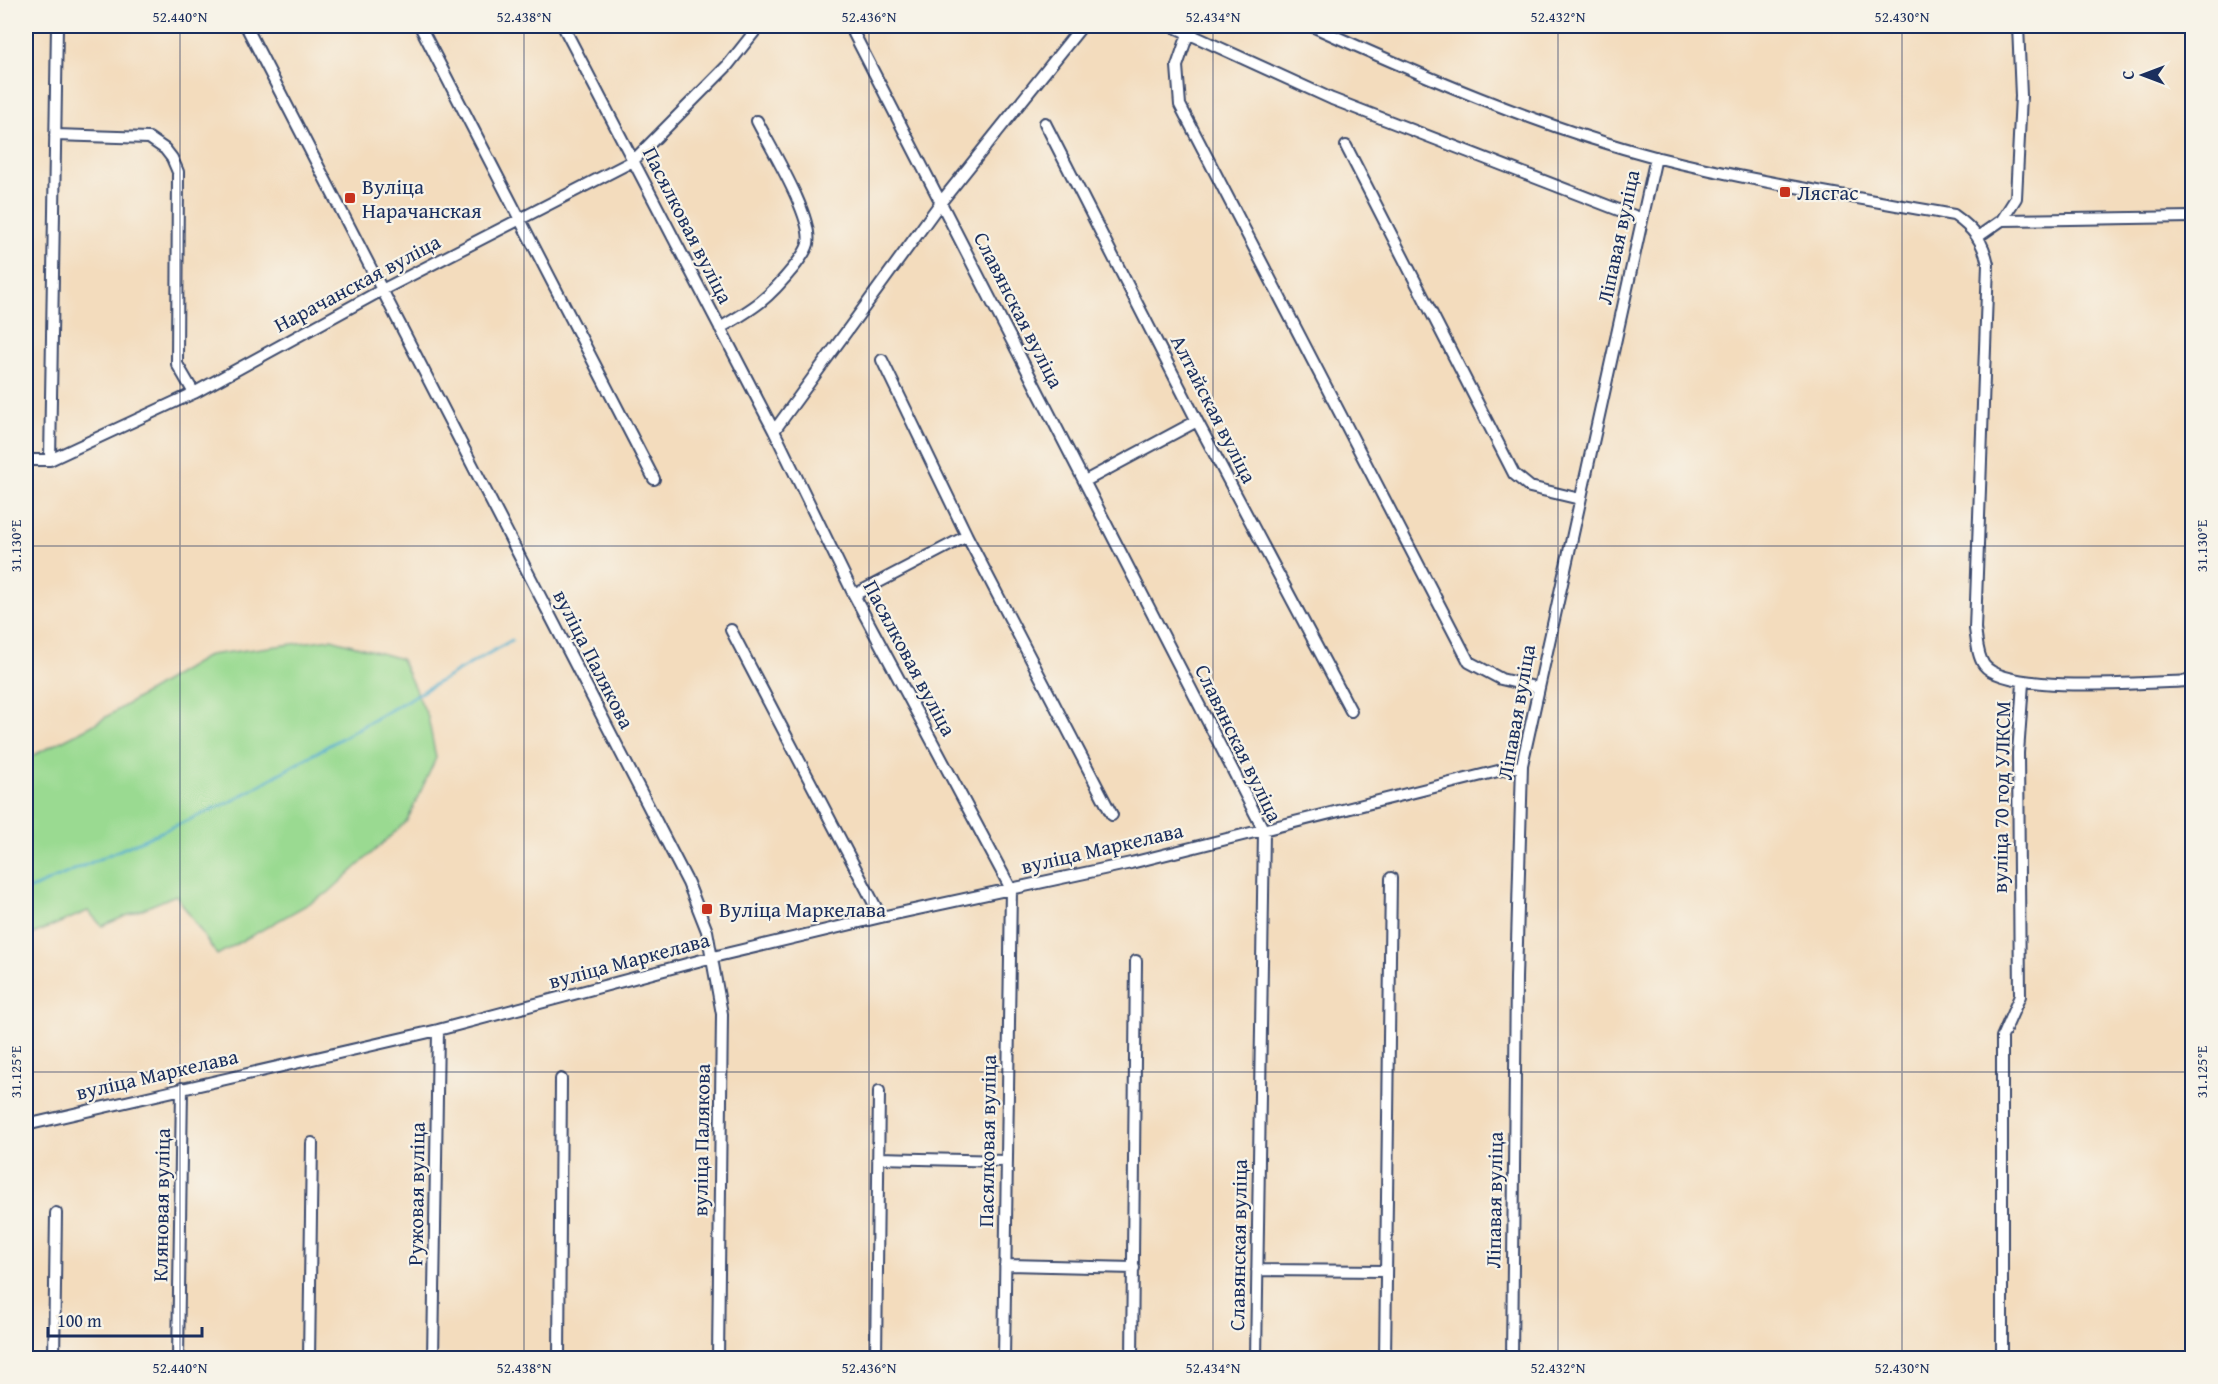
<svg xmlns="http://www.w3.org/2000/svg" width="2218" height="1384" font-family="'Gentium Book Plus',serif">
<rect width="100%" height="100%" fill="#f7f3e8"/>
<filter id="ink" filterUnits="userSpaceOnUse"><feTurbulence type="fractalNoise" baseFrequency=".0167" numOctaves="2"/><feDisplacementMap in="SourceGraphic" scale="12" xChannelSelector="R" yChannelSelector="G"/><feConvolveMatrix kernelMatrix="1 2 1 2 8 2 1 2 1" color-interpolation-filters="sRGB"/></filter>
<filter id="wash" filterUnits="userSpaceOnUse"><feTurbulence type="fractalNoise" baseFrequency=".008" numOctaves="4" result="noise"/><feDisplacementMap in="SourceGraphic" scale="24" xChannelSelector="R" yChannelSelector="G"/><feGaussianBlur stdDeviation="1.35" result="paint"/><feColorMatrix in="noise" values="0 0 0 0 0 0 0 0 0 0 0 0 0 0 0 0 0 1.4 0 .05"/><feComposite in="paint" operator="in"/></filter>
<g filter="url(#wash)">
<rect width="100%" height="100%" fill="#f3dcbd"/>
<path fill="#9ada91" stroke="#5a8478" stroke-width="1.5" d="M331 639 401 659 428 717 436 758 407 821 328 893 217 955 176 895 102 926 88 911 26 937V759L91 726 209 655Z"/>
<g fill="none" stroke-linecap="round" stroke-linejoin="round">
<path stroke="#4babca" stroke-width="3" d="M26 891 232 801 512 640"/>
</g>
</g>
<g filter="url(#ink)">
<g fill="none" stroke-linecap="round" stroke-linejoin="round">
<g stroke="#3b496c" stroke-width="14">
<path id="minor" d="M246 26 688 883 707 931 722 1014 718 1358
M420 26 654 479
M563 26 774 431 854 595 1011 889 1004 1358
M850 26 1264 831 1256 1358
M1172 26 1332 99 1642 219
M1312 26C1423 76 1537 126 1655 157 1754 182 1854 197 1954 215 1974 229 1983 241 1988 264L1975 629C1977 640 1977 655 1984 665 2007 695 2153 682 2192 681
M1188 34 1177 66 1180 105 1469 662 1501 679 1539 688
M1045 123 1197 421 1351 711
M55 135 149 138 165 149 172 158 178 172 177 364 194 393
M1346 146 1514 474 1530 487 1580 499
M2002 220 2192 217
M1979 236 2002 220 2016 198 2021 96 2018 26
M720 328C756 307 767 300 794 267 799 260 806 252 808 244 814 218 770 147 757 121
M882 360 967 536 1112 815
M774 431 941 202 1082 26
M26 460H50L194 393 382 290 633 161 728 65 759 26
M50 460 57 26
M1085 481 1197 421
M854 595 967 536
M731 630 881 917
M26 1125 438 1030 713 957 881 917 1131 863 1522 765
M878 1158 1006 1161
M1005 1265 1134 1268
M1257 1270 1386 1271
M54 1358 56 1213
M178 1358 182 1088
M309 1358 312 1143
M433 1358 438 1030
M559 1358 561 1079
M876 1358 879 1091
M1132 1358 1136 961
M1385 1358 1391 878
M1512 1358 1516 978 1522 765 1656 157
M2002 1358V1037L2020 996 2018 753 2023 683"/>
</g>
<use href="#minor" stroke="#fff" stroke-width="10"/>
</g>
</g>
<path fill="none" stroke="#1b2f5e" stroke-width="1.5" stroke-opacity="0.45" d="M180 26V1358M524 26V1358M869 26V1358M1213 26V1358M1558 26V1358M1902 26V1358M26 546H2192M26 1072H2192"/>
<g fill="#c8321e" stroke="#f7f3e8" stroke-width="2">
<rect x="1779" y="186" width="12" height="12" rx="3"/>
<rect x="344" y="192" width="12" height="12" rx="3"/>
<rect x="701" y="903" width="12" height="12" rx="3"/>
</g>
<g text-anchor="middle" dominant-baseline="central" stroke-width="4.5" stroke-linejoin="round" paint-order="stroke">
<g font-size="21" fill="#1b2f5e" stroke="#f7f3e8" text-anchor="start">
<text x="362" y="186">Вуліца<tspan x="362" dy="24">Нарачанская</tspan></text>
<text x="1797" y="192">Лясгас</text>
<text x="719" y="909">Вуліца Маркелава</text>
</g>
<g font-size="21" fill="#1b2f5e" stroke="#f7f3e8">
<text transform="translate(688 225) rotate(63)">Пасялковая вуліца</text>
<text transform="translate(1618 237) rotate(-78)">Ліпавая вуліца</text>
<text transform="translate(357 283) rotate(-28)">Нарачанская вуліца</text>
<text transform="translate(1019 310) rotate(63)">Славянская вуліца</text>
<text transform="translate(1214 409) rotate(63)">Алтайская вуліца</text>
<text transform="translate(910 658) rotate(62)">Пасялковая вуліца</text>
<text transform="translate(594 659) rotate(63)">вуліца Палякова</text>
<text transform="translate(1516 712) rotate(-80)">Ліпавая вуліца</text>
<text transform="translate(1239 743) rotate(64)">Славянская вуліца</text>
<text transform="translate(2001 797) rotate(-89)">вуліца 70 год УЛКСМ</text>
<text transform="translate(1102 848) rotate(-13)">вуліца Маркелава</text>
<text transform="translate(629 960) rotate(-15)">вуліца Маркелава</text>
<text transform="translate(157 1074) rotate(-13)">вуліца Маркелава</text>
<text transform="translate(701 1140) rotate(-89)">вуліца Палякова</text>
<text transform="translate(987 1141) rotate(-89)">Пасялковая вуліца</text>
<text transform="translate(416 1194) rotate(-89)">Ружовая вуліца</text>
<text transform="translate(1494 1200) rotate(-89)">Ліпавая вуліца</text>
<text transform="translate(161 1205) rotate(-89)">Кляновая вуліца</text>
<text transform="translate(1238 1245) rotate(-89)">Славянская вуліца</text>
</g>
</g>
<rect width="2218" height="1384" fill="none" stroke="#f7f3e8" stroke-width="66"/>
<g transform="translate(2143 75) rotate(270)" stroke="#f7f3e8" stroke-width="4.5" paint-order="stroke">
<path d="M0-4.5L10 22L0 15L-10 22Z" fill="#1b2f5e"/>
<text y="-9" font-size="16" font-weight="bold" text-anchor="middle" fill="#1b2f5e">С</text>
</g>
<path d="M48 1327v9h154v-9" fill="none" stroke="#1b2f5e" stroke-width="3"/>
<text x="57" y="1327" font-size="18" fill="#1b2f5e" stroke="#f7f3e8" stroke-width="4.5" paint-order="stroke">100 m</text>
<rect x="33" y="33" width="2152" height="1318" fill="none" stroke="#1b2f5e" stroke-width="2"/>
<g font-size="15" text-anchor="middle" fill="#1b2f5e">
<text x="180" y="22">52.440°N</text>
<text x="524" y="22">52.438°N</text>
<text x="869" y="22">52.436°N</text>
<text x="1213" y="22">52.434°N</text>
<text x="1558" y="22">52.432°N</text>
<text x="1902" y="22">52.430°N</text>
<text transform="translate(2202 546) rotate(-90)" y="5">31.130°E</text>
<text transform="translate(16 546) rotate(-90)" y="5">31.130°E</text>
<text transform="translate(2202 1072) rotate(-90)" y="5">31.125°E</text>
<text transform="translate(16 1072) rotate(-90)" y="5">31.125°E</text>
<text x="180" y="1373">52.440°N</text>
<text x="524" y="1373">52.438°N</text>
<text x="869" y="1373">52.436°N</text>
<text x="1213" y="1373">52.434°N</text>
<text x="1558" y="1373">52.432°N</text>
<text x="1902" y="1373">52.430°N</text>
</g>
</svg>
